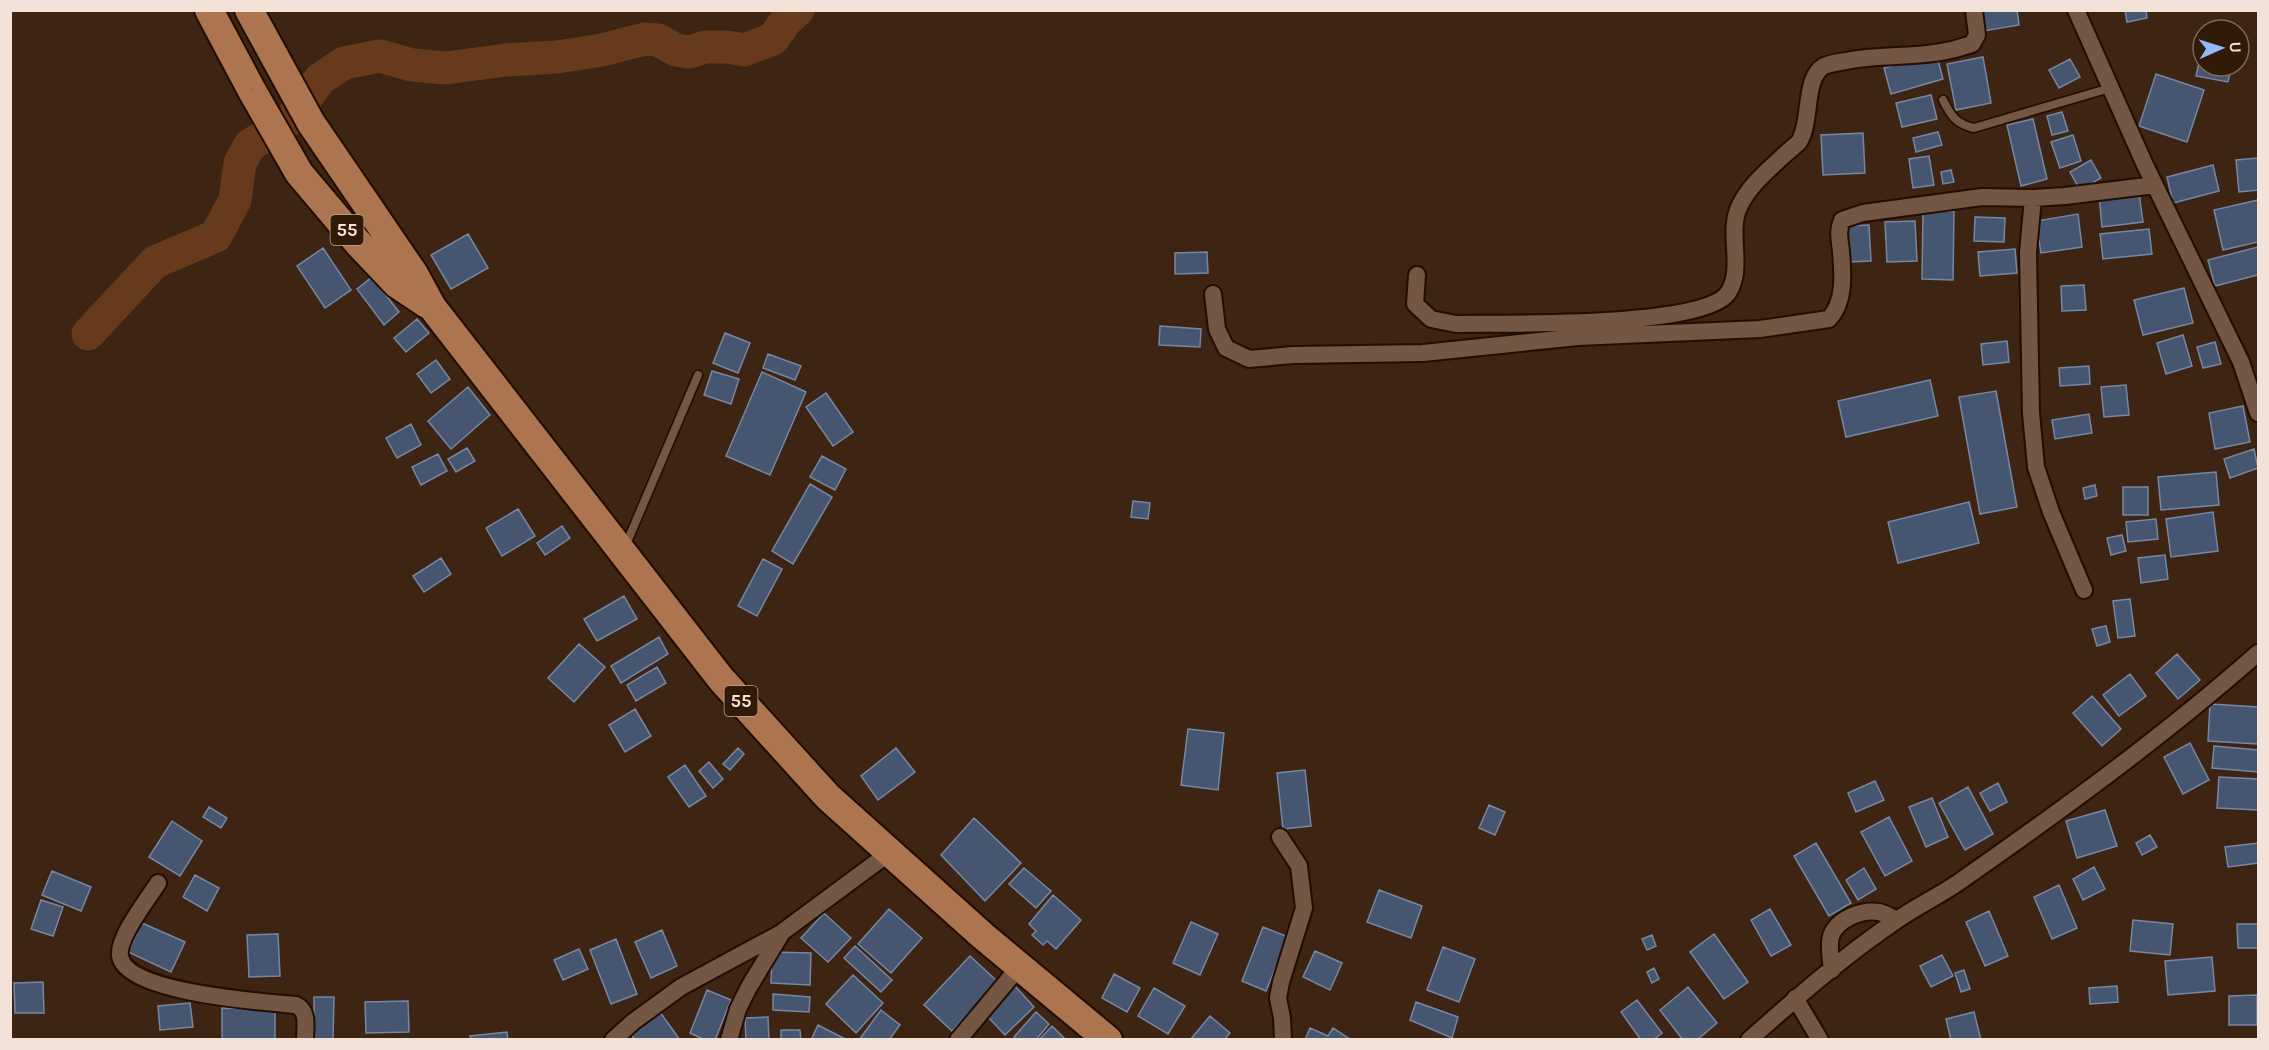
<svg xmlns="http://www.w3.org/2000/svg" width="2269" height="1050" font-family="Karla,sans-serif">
<rect width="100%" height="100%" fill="#3d2413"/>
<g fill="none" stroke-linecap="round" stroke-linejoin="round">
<path stroke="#663a1b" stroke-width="33" d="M88 334 155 262 216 236 235 200 240 163 250 145 291 119 320 79 344 63 380 56 412 65 446 68 506 60 557 57 602 50 645 39 658 40 676 50 689 52 705 47H727L744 50 773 39 785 22 798 10"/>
</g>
<path fill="#465670" stroke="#7687a3" stroke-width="1.5" d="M1981 10H2017L2019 25 1984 31Z
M2125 10H2146L2147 18 2127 22Z
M1936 53 1943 79 1891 94 1884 68Z
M1983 57 1991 103 1956 110 1947 64Z
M2070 59 2080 77 2059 88 2049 70Z
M2199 63H2203V66L2231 69 2228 82 2196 76Z
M2156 74 2204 90 2187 142 2139 126Z
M1931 95 1937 119 1902 127 1896 103Z
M2062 112 2068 131 2052 135 2047 116Z
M2033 119 2047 179 2021 186 2007 125Z
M1938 132 1942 145 1916 152 1913 138Z
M1863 133 1865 173 1823 175 1821 135Z
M2073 135 2081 161 2060 168 2051 142Z
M1929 156 1934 185 1913 188 1909 159Z
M2258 158V190L2239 192 2236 160Z
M2091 160 2101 178 2080 190 2070 172Z
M2213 165 2219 191 2173 203 2167 177Z
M1951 170 1954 182 1943 184 1941 172Z
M2139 193 2143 222 2102 227 2099 196Z
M2258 200V242L2223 250 2214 210Z
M1923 210 1954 211 1953 280 1922 279Z
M2078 214 2082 247 2041 253 2036 221Z
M1975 217 2005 218 2004 242 1974 241Z
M1915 221 1917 261 1887 262 1885 222Z
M1869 225 1871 261 1848 262 1847 226Z
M2149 229 2152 254 2103 259 2100 234Z
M468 234 488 268 451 289 431 255Z
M2258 247V275L2215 286 2208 260Z
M323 248 351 290 325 308 297 266Z
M2015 249 2017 273 1980 276 1978 252Z
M1207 252 1208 273 1175 274V253Z
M372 277 399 312 384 325 357 289Z
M2084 285 2086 310 2062 311 2061 286Z
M2184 288 2193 323 2143 335 2134 300Z
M417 319 429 333 406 352 394 338Z
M1160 326 1201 329 1200 347 1159 345Z
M725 333 750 343 738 373 713 363Z
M2183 335 2192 366 2166 374 2157 343Z
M2007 341 2009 362 1983 365 1981 344Z
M2215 342 2221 364 2203 368 2197 347Z
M768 354 801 366 795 380 763 368Z
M436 360 450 379 431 393 417 374Z
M2089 366 2090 384 2060 386 2059 368Z
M712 371 739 379 731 404 704 395Z
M762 372 806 392 770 475 726 456Z
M1930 380 1938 416 1846 437 1838 401Z
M2126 385 2129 415 2104 417 2101 387Z
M468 387 490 415 451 449 428 421Z
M1996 391 2017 507 1980 514 1959 397Z
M826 393 853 432 833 446 806 407Z
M2243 406 2250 442 2215 449 2209 413Z
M2089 414 2092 433 2055 439 2052 420Z
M411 424 421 445 397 458 386 438Z
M467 448 475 461 456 472 448 459Z
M2254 449 2258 468 2230 478 2224 459Z
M438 454 447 471 421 485 412 467Z
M822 456 846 469 835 490 810 477Z
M2216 472 2219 505 2161 510 2158 477Z
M810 484 832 497 793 564 772 551Z
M2095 485 2097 496 2085 499 2083 488Z
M2123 487H2148V515H2123Z
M1133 501 1150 503 1148 519 1131 517Z
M1969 502 1979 543 1898 563 1888 522Z
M518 509 535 536 502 556 486 528Z
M2213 512 2218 551 2171 557 2166 519Z
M2156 519 2158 539 2128 542 2126 522Z
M562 526 570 538 545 555 537 543Z
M2122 535 2126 551 2111 555 2107 538Z
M2165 555 2168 579 2141 583 2138 558Z
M441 558 451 574 424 592 413 576Z
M763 559 782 569 757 616 738 606Z
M624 596 637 619 597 641 584 619Z
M2130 599 2135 636 2118 638 2113 601Z
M2106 626 2110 642 2097 646 2092 629Z
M659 637 668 654 621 683 611 666Z
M579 644 605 667 574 702 548 678Z
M2177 654 2200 680 2178 699 2156 673Z
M657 667 666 683 636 701 627 685Z
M2130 674 2146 696 2119 716 2103 695Z
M2092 696 2121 729 2102 746 2073 713Z
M2210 704 2258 707V744L2208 741Z
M635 709 651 736 625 752 609 725Z
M1188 729 1224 733 1218 790 1181 785Z
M2190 743 2209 780 2183 794 2164 757Z
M2214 746 2258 750V772L2212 768Z
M738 748 744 754 730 770 723 764Z
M896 748 915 772 878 800 861 776Z
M709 762 723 779 713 788 699 771Z
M685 765 706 796 689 807 668 777Z
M1305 770 1311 826 1283 829 1277 773Z
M2219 777 2258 779V810L2217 808Z
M1875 781 1884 800 1856 812 1848 793Z
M1998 783 2007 802 1990 811 1980 793Z
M1968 787 1993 834 1965 850 1939 803Z
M1932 798 1948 837 1926 847 1909 807Z
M1489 805 1505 812 1495 835 1479 828Z
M209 807 227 818 221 828 203 817Z
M2105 810 2117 846 2077 858 2066 821Z
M1889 817 1912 861 1885 876 1861 832Z
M974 818 1021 863 985 901 941 855Z
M172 821 202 841 180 876 149 857Z
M2150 835 2157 847 2142 855 2136 843Z
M1816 843 1851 903 1829 916 1794 856Z
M2258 843V863L2228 867 2225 847Z
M2094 867 2105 889 2083 900 2073 879Z
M1024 868 1051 891 1036 908 1009 884Z
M1864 868 1876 889 1858 900 1846 880Z
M52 871 91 887 81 911 42 895Z
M195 875 219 888 207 911 183 897Z
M2059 885 2077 928 2052 939 2034 897Z
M1379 890 1422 906 1411 938 1367 922Z
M1053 895 1081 920 1056 949 1047 941 1043 945 1032 935 1036 931 1029 924Z
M41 900 63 907 53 936 31 929Z
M889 909 922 938 891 973 858 944Z
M1770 909 1791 945 1771 956 1751 920Z
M1989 911 2008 956 1985 966 1966 922Z
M824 913 851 938 828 962 801 938Z
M2133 920 2173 924 2170 955 2130 951Z
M1191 922 1218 934 1200 975 1173 963Z
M142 923 185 942 171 972 128 952Z
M2237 924H2258V948H2238Z
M1263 927 1288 937 1266 991 1242 981Z
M662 930 677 966 651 978 635 942Z
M278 934 280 976 249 977 247 935Z
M1714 934 1748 982 1724 999 1690 952Z
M1652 935 1656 946 1647 950 1642 939Z
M616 939 637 994 611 1004 590 950Z
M855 946 892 980 881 992 844 958Z
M1443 947 1475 959 1459 1002 1427 990Z
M579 949 588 969 563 980 554 960Z
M1315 951 1342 963 1330 990 1303 977Z
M772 952 811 953 810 985 771 983Z
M1942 955 1953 976 1931 987 1920 966Z
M970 956 998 982 952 1031 924 1005Z
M2212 957 2215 991 2168 995 2165 961Z
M1654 968 1659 979 1652 983 1647 972Z
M1964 970 1970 989 1961 992 1955 973Z
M1114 974 1140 988 1127 1012 1102 998Z
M853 975 883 1003 856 1033 826 1004Z
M43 982 44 1013H15L14 983Z
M1015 986 1034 1007 1005 1035 986 1015Z
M2117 986 2118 1002 2090 1004 2089 988Z
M1688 987 1717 1023 1697 1040H1683L1660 1010Z
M1154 988 1185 1006 1168 1034 1138 1016Z
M707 990 731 1000 715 1040H705L690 1033Z
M773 994 810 997 809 1012 773 1010Z
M2257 995V1025H2229V996Z
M314 997H334L333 1040H314Z
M1637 1000 1662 1033 1653 1040H1641L1621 1012Z
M408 1001 409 1032 366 1033 365 1002Z
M1416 1002 1458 1017 1452 1038 1410 1020Z
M190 1003 193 1027 160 1030 158 1006Z
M222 1008 275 1009V1040H222Z
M881 1010 900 1025 889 1040H859Z
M660 1012 680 1040H635L630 1033Z
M1036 1012 1049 1024 1036 1040H1017L1014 1037Z
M1974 1012 1981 1040H1951L1946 1019Z
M1210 1016 1230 1033 1224 1040H1190Z
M768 1017 769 1040H746L745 1018Z
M818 1025 845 1039 844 1040H811Z
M1052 1026 1066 1040H1039Z
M1310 1028 1328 1036 1333 1028 1350 1039 1305 1040Z
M781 1030H800L801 1040H781Z
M507 1032 508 1040H471L470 1036Z"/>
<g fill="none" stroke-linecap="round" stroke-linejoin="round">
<g stroke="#230c00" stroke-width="11">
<path id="service" d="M1943 100C1951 116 1956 124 1974 128L2110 88
M625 547 698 375"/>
</g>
<g stroke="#230c00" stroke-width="20">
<path id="minor" d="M2076 10 2145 165 2241 362 2258 413
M2033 198 2028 252 2031 413 2036 467 2051 512 2084 590
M1417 275 1415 304 1431 319 1456 324C1503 323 1704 328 1728 293 1745 268 1726 232 1740 205 1750 185 1766 172 1782 157 1787 152 1794 147 1799 142 1812 122 1803 78 1824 66 1831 63 1840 62 1846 61 1879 54 1914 58 1946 51 1955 50 1964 46 1972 44L1977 35 1974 10
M1213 294 1217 329 1226 348 1249 359 1293 355 1423 353 1578 337 1760 329 1829 319C1845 302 1843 275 1841 252 1840 240 1837 232 1842 220L1863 213 1982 197 2033 198 2065 196 2155 185
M1280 837 1299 866 1304 908 1281 982 1278 998 1282 1018 1283 1040
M158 883C148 899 117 938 120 956 126 993 264 1002 296 1005 309 1011 305 1027 305 1040
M1832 970C1831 959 1828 947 1831 936 1837 919 1862 909 1879 912 1885 913 1892 918 1897 920
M1795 998 1820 1040
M613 1040 633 1022 681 987 781 933 889 853
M729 1040 738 1009 749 987 781 934
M958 1040 1020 966
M1749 1040C1796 998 1845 955 1897 920 1917 906 1939 896 1959 882 2062 810 2164 736 2258 653"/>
</g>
<g stroke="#230c00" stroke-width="32">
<path id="trunk" d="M209 10 251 89 299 173 358 243 397 284 427 304
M249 10 311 123 414 274 432 307 721 679 828 797 983 936 1108 1040"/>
</g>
<use href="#service" stroke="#735644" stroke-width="8"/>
<use href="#minor" stroke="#735644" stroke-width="16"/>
<use href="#trunk" stroke="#ac7550" stroke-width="28"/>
</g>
<g text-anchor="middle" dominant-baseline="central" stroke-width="4.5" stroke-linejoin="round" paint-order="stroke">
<g fill="#321a09" stroke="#b9a699" stroke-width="1.5">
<rect x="330.5" y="215" width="33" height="30" rx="4.5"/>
<rect x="724.5" y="686" width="33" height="30" rx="4.5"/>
</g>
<g font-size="18" font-weight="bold" fill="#f3e2d7">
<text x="347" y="230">55</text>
<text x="741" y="701">55</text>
</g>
</g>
<rect width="2269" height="1050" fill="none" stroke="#f3e2d7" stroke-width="24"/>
<g transform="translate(2221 48) rotate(87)"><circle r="28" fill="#321a09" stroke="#7f6a5b" stroke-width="1.5"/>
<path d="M0-4.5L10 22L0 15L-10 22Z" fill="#8fb8fd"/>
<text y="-9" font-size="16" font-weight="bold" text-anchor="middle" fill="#f3e2d7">U</text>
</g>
</svg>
